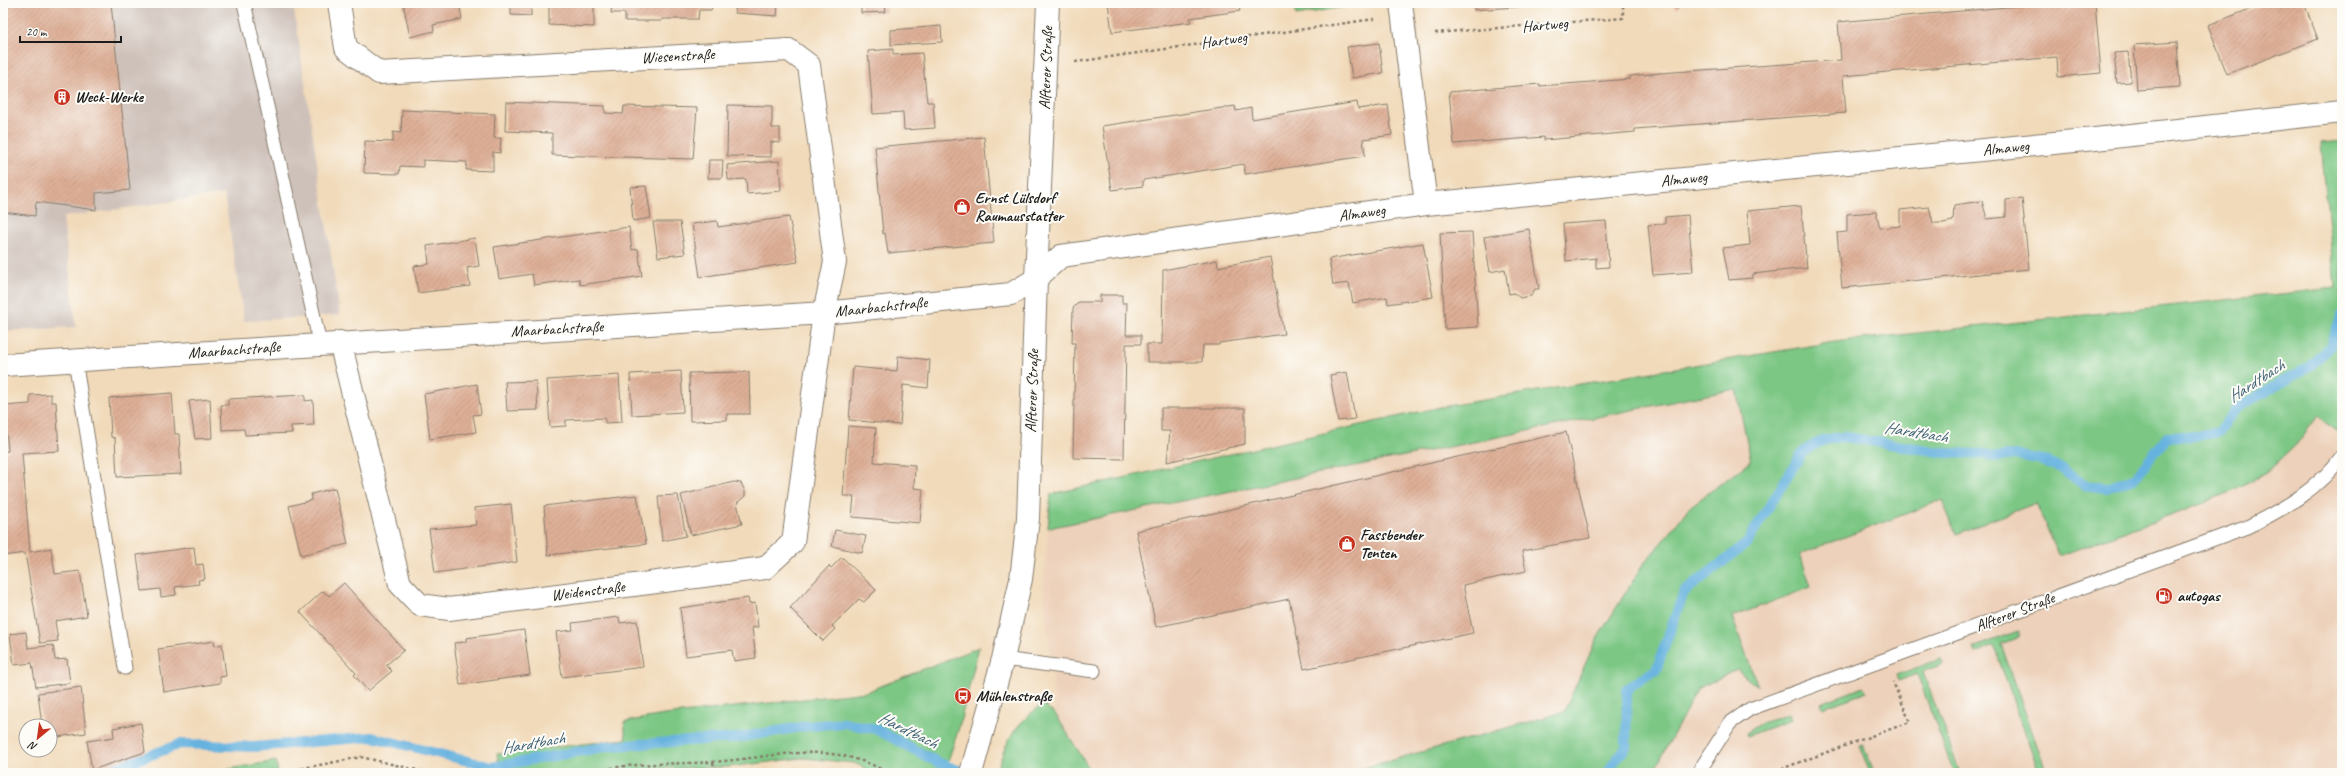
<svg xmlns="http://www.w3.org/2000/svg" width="2345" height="776" font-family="Caveat,sans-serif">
<defs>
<pattern id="building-hatch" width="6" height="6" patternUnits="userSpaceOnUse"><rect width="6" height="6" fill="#deaf96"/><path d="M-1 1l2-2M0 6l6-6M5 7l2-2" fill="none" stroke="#be9681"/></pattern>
</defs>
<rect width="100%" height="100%" fill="#fdfcf7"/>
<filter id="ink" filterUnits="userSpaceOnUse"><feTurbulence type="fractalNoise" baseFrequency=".025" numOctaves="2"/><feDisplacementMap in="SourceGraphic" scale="8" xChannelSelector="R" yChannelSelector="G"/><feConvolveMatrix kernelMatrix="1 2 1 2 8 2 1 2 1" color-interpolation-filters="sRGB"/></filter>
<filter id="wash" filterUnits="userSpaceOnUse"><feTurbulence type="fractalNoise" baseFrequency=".012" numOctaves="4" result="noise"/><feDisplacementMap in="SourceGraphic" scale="16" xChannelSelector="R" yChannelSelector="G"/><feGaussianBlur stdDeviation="0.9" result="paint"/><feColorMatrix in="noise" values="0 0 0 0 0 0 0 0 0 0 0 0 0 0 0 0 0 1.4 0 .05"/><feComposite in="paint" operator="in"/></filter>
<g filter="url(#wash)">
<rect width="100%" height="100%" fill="#f1daba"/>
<path fill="#edd1ba" d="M1736 389 1751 461 1691 506 1642 566 1595 642 1564 712 1346 773H1092L1056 715 1043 587 1048 528Z
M2318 416 2337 431 2342 424V773H1653L1698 687 1738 670 1757 686 1732 617 1811 587 1799 555 1942 500 1956 534 2036 503 2059 556 2231 492 2265 474 2296 445Z"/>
<path fill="#cec1ba" d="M3 3H293L340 315 244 321 224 194 63 217 76 327 3 331Z"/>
<path fill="#7dc785" stroke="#4c7250" d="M1295 3H1370L1296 15Z
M2342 141V424L2337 431 2318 416 2296 445 2265 474 2231 492 2059 556 2036 503 1956 534 1942 500 1800 554 1811 587 1732 617 1758 687 1737 670 1698 688 1653 773H1346L1564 712 1595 642 1642 566 1691 506 1751 461 1736 389 1048 528 1051 494 1441 407 1834 342 2335 288 2321 143Z
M2018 631 2019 637 2001 644 2046 771 2039 773 1994 646 1975 653 1973 648Z
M979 647 958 731 944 773H876L854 763 803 758 728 767 649 769 622 773H500L497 754 626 739 624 722 664 715 866 692Z
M1941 659 1943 664 1923 672 1960 773H1954L1917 674 1898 681 1896 675Z
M1864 687 1867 692 1823 708 1821 703Z
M1043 704 1056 715 1092 773H996C1007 739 1014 725 1043 704Z
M1789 714 1791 720 1747 736 1746 733 1762 723Z
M1863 744 1874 773H1870L1859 745Z
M276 761 278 773H205Z"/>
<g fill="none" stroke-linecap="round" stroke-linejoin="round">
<path stroke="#66b2df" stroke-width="10" d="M103 773 180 744 254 747 372 737 492 767 610 746 736 738 807 726 844 723 876 729 939 763 966 773
M1606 773 1626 747 1627 688 1656 670 1684 592 1746 544 1802 453C1816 442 1827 438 1845 437L1946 453 1983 454 1999 457 2015 455 2038 459 2063 469 2084 485 2106 488 2134 479 2167 437 2197 436 2219 431 2237 408 2310 366 2331 345 2342 315"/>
</g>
<g id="blocks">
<path fill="url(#building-hatch)" d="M3 3H111L130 190 96 193V210L36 202 35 216 3 212Z
M403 3H459L462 19 433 25 434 31 410 37Z
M511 3H531V16L511 15Z
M549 3H594V27L549 25Z
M612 3H713L711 10H699L698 19H662V21H625V13H611Z
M736 3H778L777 16 735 13Z
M861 3H885L886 12 861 13Z
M1108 3H1272V4L1239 8 1240 11 1190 18 1191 22 1112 32Z
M1474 3H1530V6L1474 10Z
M1670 3H1682L1677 9Z
M2052 3H2095L2101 73 2058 77 2057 57 1843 76 1846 113 1635 129V132L1544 140V137L1454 144 1449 92 1540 84V86L1630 79V76L1660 73 1841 60 1838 22Z
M2266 3H2304L2318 39 2227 74 2208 25Z
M941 26 942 42 891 45V30Z
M2177 42 2180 87 2137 90 2134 45Z
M1379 43 1383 73 1352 78 1347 47Z
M893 49V55L922 53 927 102H933L935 128 904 130 903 112 873 114 868 51Z
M2128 52 2131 82 2117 83 2114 53Z
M506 102 605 106V113L623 114 624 106 697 108 693 159 552 155V133L505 131Z
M1357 102 1358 109 1388 105 1392 135 1363 139 1365 156 1245 174 1244 164 1143 180V186L1112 190 1102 126 1235 106 1236 111 1251 108 1252 119Z
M728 105 772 106V128H780V143L771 142V157L727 156Z
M402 110 495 114 494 138H501L500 153 493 152V171L466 170 467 162 423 160V167L400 166 399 174 364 173 365 141 393 142V132L401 133Z
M984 137 994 243 888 253 885 233 883 234 875 147Z
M709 160H723L722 178H708Z
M779 161 781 191 747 194 746 179 728 180 727 165Z
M646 186 651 218 633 221 630 187Z
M2022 198 2029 269 1842 288 1837 233 1847 232V214L1876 212 1880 228 1891 227 1900 226V210L1929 207 1933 223H1943L1953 221 1954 205 1982 201 1987 219 1997 218 2006 217V200Z
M1801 206 1807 268 1753 274V278L1729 280 1723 248 1750 245 1747 211Z
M1688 215 1693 272 1653 275 1648 225 1665 224V217Z
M789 217 798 262 700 277 692 224 717 221 718 227Z
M1606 221 1609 267 1596 268V258L1566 261 1563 224Z
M653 222H680L685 254 658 257Z
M629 227 632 250 638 249 642 276 580 285 579 279 534 285 532 274 499 279 494 247Z
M1529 229 1539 289H1535L1531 296 1520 298 1514 293 1509 294 1505 269 1490 272 1484 237Z
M1472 232 1478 327 1445 329 1440 233Z
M475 238 479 266 467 268 470 286 418 293 414 266 429 264 427 246Z
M1423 243 1433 297 1388 304 1387 297 1353 303 1349 283 1333 285 1329 259Z
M1270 257 1284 334 1219 343V345H1203L1202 362H1147V344H1162L1163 270 1217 260 1218 267Z
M1100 295H1122V303H1127L1126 335H1141V344H1126L1124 459 1073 458 1075 343H1072L1073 308 1079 302H1100Z
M898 356 930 360 928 388 903 385 900 425 849 420 853 367 897 371Z
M681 371 683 412 632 415 630 374Z
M749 372 750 414H727V420L690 421 689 373Z
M1347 372 1355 419 1338 421 1330 375Z
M619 375 622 422 605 423V418L566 420V426L550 427 547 380Z
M536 381 538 410 507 411 505 382Z
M477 384 481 414 473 415 476 432 430 439 424 394Z
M172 393 175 434H179L181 474 117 477 115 438 111 437 109 398Z
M51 394V402H56L59 451 22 453 30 552 51 548 55 574 80 571 87 616 55 621 58 641 40 643 25 553 3 556V452L8 451 4 406 30 404V395Z
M305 395V401L313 400 314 425 291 426 292 433 245 435 244 429 222 430 221 405H228V399Z
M210 399 212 438 195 439 189 401Z
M1161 408H1245V444L1167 462 1170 431H1161Z
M848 426 876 428 874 462 915 465 914 488 923 489 920 523 852 517 854 496H843Z
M1566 432 1590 538 1522 551 1526 571 1463 585 1473 633 1304 669 1289 599 1156 627 1136 531Z
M734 482 741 483 745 491V496L737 503 742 524 691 535 681 495Z
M335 488 348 544 301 555 289 506 312 500 311 494Z
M637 495 646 544 548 555 544 506Z
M678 495 686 536 662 541 658 496Z
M511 504 517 562 435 573 429 529 476 525 474 508Z
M835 530 866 536 862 553 832 546Z
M194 547 196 565 203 564 205 579 198 580 199 584 175 587 176 595 161 597 160 589 142 591 137 555Z
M842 557 876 590 864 602 859 599 832 626 835 629 823 641 790 608 829 566 831 568Z
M344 583 404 650 386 665 392 671 368 691 354 675 356 673 300 612 323 591 329 596Z
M748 598 749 604 755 603 758 627 752 628 756 658 734 661 732 650 686 656 680 608Z
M619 617 620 623 637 621 643 667 562 677 556 632 573 630 572 623Z
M524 630 530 675 460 685 454 643 466 642V638Z
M26 632 28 648 53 645 55 660 67 659 70 683 36 687 32 663 14 665 10 634Z
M214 641 215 646 222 644 226 676 220 677V683L164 692 158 649Z
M81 687 86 733 50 738V726H42L38 693Z
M141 723 145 752 92 770 87 741 114 737 113 728Z"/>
</g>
</g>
<g filter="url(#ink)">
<use href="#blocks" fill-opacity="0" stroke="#867b6b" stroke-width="1"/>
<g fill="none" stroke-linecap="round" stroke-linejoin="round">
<g stroke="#867b6b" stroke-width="15">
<path id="lane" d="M244 3 320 344
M75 360 125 668
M1003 659 1094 671
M1698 773 1730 723 1750 709 2247 527C2282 510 2319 489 2342 456"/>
</g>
<g stroke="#867b6b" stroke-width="24">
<path id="street" d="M339 3 346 48 379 73 789 50 809 65 835 262 824 313 793 542 765 568 449 609 420 605 400 584 340 342
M1401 3 1426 204
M3 365 824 313 1011 294 1036 279 1061 256 1426 204 2095 139 2342 112"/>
</g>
<g stroke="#867b6b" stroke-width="24">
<path id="secondary" d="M971 773 1003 659 1021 579 1028 519 1036 279 1048 3"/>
</g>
<path stroke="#867b6b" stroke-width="2.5" stroke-dasharray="3 3" stroke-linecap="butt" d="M1435 33 1623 18V3
M1075 62 1374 19
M713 762 715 773
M278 773 361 757 430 773
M587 773C600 771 613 767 626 766 654 763 683 764 711 762 778 758 825 738 889 773
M1770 773 1910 722 1893 682"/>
<use href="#lane" stroke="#fff" stroke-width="13"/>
<use href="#street" stroke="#fff" stroke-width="22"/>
<use href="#secondary" stroke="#fff" stroke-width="22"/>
</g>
</g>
<defs>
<g id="building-disc" transform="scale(0.9)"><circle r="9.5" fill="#c8321e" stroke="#fdfcf7"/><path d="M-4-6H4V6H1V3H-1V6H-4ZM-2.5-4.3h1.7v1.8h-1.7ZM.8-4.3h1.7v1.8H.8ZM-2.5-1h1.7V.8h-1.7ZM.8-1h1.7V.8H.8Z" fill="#fff"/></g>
<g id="shop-disc" transform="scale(0.9)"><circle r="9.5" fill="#c8321e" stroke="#fdfcf7"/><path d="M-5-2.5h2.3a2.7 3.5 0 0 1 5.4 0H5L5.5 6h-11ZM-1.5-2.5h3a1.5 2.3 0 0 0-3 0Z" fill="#fff"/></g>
<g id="fuel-disc" transform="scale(0.9)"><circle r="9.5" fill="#c8321e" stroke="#fdfcf7"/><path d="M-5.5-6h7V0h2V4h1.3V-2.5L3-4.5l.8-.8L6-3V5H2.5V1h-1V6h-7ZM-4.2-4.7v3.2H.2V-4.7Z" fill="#fff"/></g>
<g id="bus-disc" transform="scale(0.9)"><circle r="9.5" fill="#c8321e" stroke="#fdfcf7"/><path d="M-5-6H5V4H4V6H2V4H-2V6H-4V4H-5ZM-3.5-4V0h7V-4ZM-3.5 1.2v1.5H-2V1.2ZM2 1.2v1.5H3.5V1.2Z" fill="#fff"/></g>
</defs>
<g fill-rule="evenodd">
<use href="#building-disc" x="62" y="97"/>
<use href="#shop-disc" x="962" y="207"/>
<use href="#shop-disc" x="1347" y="544"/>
<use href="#fuel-disc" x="2164" y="596"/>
<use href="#bus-disc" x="963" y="696"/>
</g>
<g text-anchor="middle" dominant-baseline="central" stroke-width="4" stroke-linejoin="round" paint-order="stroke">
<g font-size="16" fill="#1c1c1c" stroke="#fdfcf7">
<text transform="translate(1545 25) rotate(-5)">Hartweg</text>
<text transform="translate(1224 40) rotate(-8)">Hartweg</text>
<text transform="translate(678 56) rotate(-3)">Wiesenstraße</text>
<text transform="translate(1046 68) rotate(-88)">Alfterer Straße</text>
<text transform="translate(2006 148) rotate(-6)">Almaweg</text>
<text transform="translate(1684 179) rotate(-6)">Almaweg</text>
<text transform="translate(1362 213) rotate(-8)">Almaweg</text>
<text transform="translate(881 307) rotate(-6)">Maarbachstraße</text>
<text transform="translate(557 329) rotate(-3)">Maarbachstraße</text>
<text transform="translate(234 350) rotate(-4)">Maarbachstraße</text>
<text transform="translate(1032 391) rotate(-88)">Alfterer Straße</text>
<text transform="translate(588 591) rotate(-7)">Weidenstraße</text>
<text transform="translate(2015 612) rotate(-21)">Alfterer Straße</text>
</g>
<g font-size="16" font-weight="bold" fill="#1c1c1c" stroke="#fdfcf7" text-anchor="start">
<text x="75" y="97">Weck-Werke</text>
<text x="975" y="198">Ernst Lülsdorf<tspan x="975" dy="18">Raumausstatter</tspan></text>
<text x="1360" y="535">Fassbender<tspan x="1360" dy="18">Tenten</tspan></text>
<text x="2177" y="596">autogas</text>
<text x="976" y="696">Mühlenstraße</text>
</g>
<g font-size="17" font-style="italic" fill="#3d6074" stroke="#fdfcf7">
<text transform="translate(2256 381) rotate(-33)">Hardtbach</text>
<text transform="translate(1916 432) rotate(9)">Hardtbach</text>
<text transform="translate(908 730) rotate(26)">Hardtbach</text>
<text transform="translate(533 743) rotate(-10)">Hardtbach</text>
</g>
</g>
<rect width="2345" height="776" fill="none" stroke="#fdfcf7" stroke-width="16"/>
<g transform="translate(38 738) rotate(209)"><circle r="19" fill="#fdfcf7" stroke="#a3a29f"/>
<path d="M0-3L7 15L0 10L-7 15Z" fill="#c8321e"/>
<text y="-6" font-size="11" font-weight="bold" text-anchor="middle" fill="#1c1c1c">N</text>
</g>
<path d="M20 36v6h101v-6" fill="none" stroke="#1c1c1c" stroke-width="2"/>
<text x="26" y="36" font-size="12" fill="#1c1c1c" stroke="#fdfcf7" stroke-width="3" paint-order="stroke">20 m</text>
</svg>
